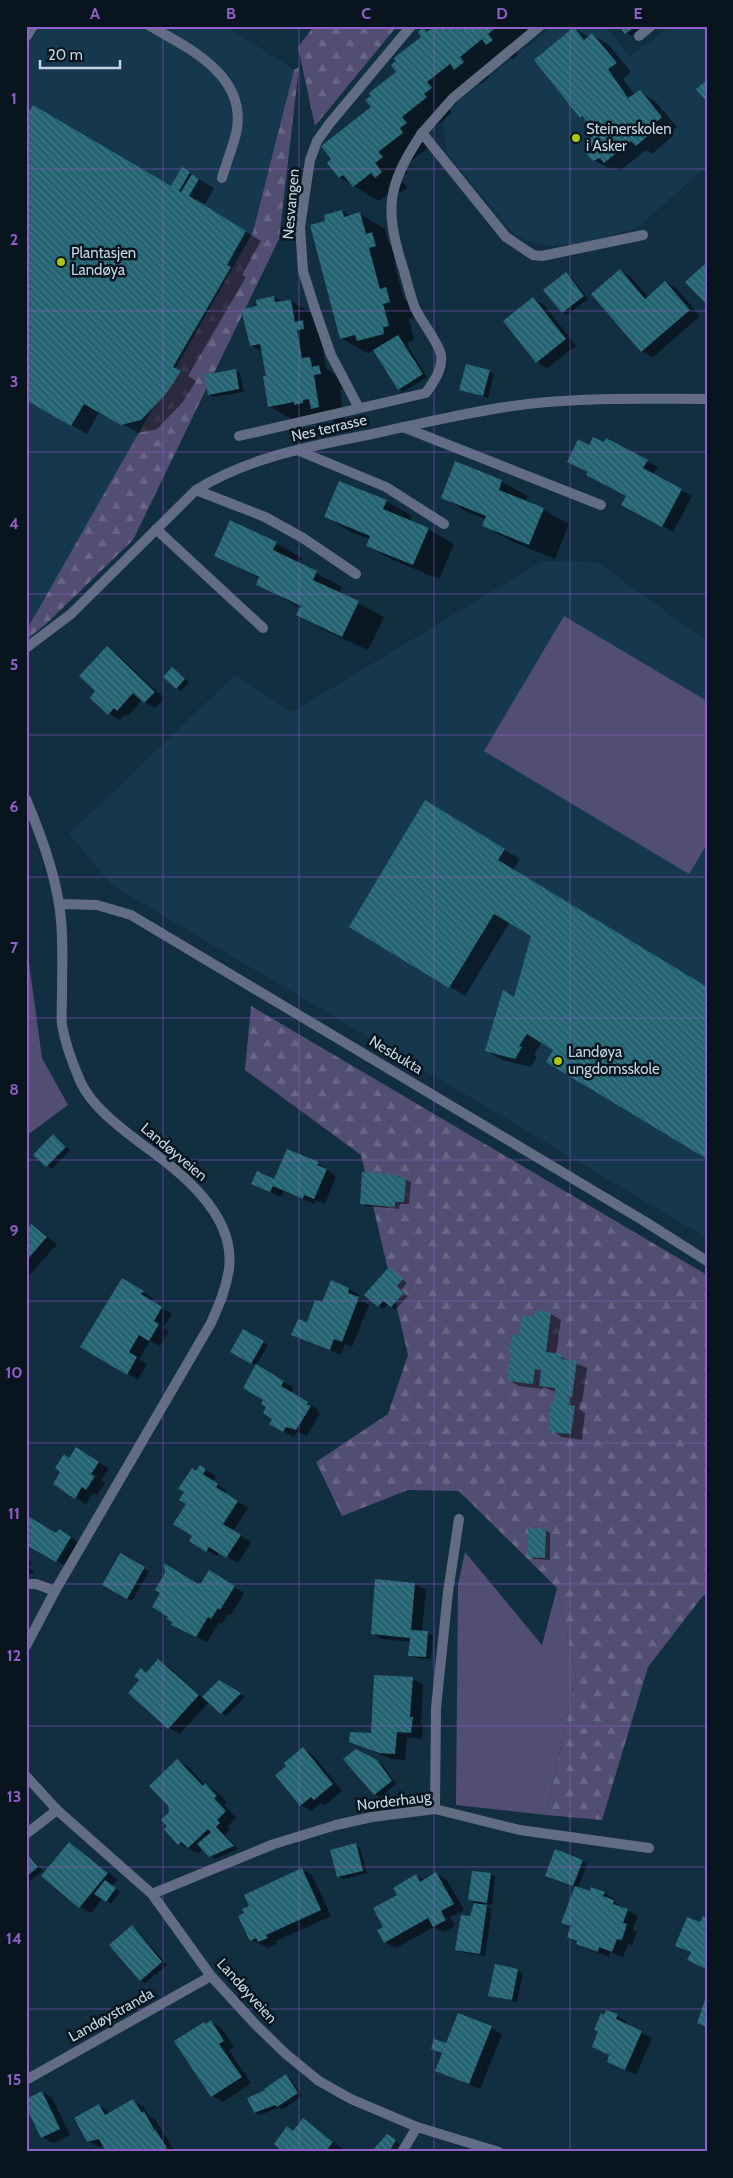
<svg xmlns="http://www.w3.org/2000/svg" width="733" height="2178" font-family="Cabin,sans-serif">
<defs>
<pattern id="forest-firs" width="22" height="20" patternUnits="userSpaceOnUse" patternTransform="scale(1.25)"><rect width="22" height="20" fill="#524e73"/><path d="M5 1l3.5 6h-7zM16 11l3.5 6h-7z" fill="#696787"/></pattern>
<pattern id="building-back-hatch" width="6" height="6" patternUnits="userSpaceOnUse" patternTransform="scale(1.25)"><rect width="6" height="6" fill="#236372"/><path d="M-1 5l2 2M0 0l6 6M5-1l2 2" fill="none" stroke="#417886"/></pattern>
</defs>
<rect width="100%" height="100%" fill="#122e41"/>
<path fill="#15384f" d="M39 26H226L294 70 253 232 26 631V49Z
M553 26H605L630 56 672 26H707V166L637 228 580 244 549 246 525 240 514 234 447 153 443 123 456 103Z
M543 561 597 562 707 641V1238L112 885 69 834 235 675 292 712Z"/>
<path fill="#524e73" d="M564 616 707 701V844L689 874 484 751Z
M28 955 42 1058 68 1105 26 1136V956Z
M465 1552 542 1645 557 1588 576 1677 546 1815 456 1805 458 1585Z"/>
<path fill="url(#forest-firs)" d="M314 26H397L315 126 298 47Z
M299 67 279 239 133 540 46 624 26 640V631L253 232 294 70Z
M251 1006 707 1275V1593L702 1597 648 1667 602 1820 546 1815 576 1677 557 1588 459 1491 408 1490 342 1516 316 1462 388 1414 408 1355 361 1155 245 1070Z"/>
<path fill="#0007" d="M437 26H525L532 35 513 50 518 55 513 59 506 55 485 72 489 77 481 84 474 80 452 97 457 103 449 109 452 113 427 132 428 148 403 167 408 172 400 178 407 188 401 192 395 188 379 201 339 177 373 107 423 37V29L429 33Z
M621 26H644L631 36Z
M574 28 589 37 592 35 608 44 631 72 623 79 635 95 640 92 655 101 677 127 669 133 672 137 652 154 646 150 620 171 614 167 610 169 594 160 593 147 598 134 588 121 581 117Z
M183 169 214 188 205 204 196 199V202L261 241 242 275 246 277 188 376 196 381 182 403 157 429 138 433 100 411 87 434 26 399 172 188Z
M342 211 350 216 360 214 385 229 389 244 398 249 401 261 394 263 404 299 412 304 415 317 409 319 414 340 408 342 409 348 427 377 403 392 398 389 375 351 367 353 341 338 327 222Z
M620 270 631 277 648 297 666 282 676 288 700 316 653 357 642 351 593 294Z
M566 274 571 277 588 299 567 315 562 312Z
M274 297 283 302 291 301 317 316 326 368 345 382 346 388 340 389 344 422 338 423 329 418 295 421 269 406 267 377 262 352 251 345 259 307Z
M533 299 544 305 576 346 547 368 536 362Z
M235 370 240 373 244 392 214 397 209 394Z
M489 372 494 374 488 398 461 389Z
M589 446 647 461 658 467 653 475 692 496 673 532 633 510 627 496Z
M456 463 502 482 528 496 525 502 544 510 569 524 555 559 509 540 484 526 486 519 468 512 442 497Z
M386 501 412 516 410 521 428 529 454 544 439 579 393 560 368 546 370 539 351 532 325 517Z
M276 543 302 558 299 564 342 587 339 593 384 617 368 650 324 630 298 615 301 608 257 585 260 579 216 555Z
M107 648 117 654 164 698 155 708 142 700 128 716 125 714 120 720 109 714 91 698 97 691Z
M172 668 189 682 181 691 176 688Z
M441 811 520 859 513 870 707 988 555 1050 542 1042 534 1055 537 1057 531 1067 502 1060 487 1051 514 999 533 936 510 922 465 996 350 926Z
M54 1135 70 1150 52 1169 35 1155Z
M318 1163 336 1176 325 1204 315 1200 314 1204 284 1191 281 1197 253 1184 275 1180Z
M397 1176 411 1182 409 1204H400L399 1209 366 1206 361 1203Z
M32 1225 57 1244 26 1279V1232Z
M389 1268 407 1283 401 1290 408 1296 396 1309 388 1304 383 1309 378 1306Z
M123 1279 153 1298 151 1301 172 1314 163 1328 169 1331 160 1346 150 1341 139 1359 147 1364 138 1380 82 1346Z
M349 1289 359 1295 358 1298 369 1305 352 1347 345 1344 341 1355 293 1335 307 1324 323 1304Z
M551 1314 561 1320 556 1355 587 1368 582 1402H580L579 1409 585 1413 582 1440 562 1437 552 1431 556 1392 543 1387V1389L519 1386 509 1380 513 1353 509 1351 535 1318Z
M244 1331 268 1345 256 1365 232 1351Z
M257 1366 294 1388 291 1393 318 1409 317 1411 320 1413 307 1436 297 1432 294 1437 270 1424 274 1418 265 1399Z
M87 1454 109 1469 101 1480 105 1483 97 1495 93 1493 86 1504 76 1498 69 1459Z
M201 1467 216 1476 213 1481 227 1491 225 1494 248 1508 233 1531 251 1542 238 1563 220 1552 217 1556 207 1550 194 1536 188 1503 197 1472Z
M545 1530 550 1533V1560L534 1559 529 1556Z
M59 1531 86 1547 72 1570 26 1543 57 1534Z
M121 1555 149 1571 132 1601 104 1585Z
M26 1557 32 1563 28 1567 34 1572 32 1574 26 1573Z
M209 1572 244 1593 231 1615 229 1613 222 1624 219 1622 207 1642 183 1630 198 1585 202 1584Z
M377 1581 415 1584 426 1590 422 1632 433 1635 431 1659 415 1658 410 1655 411 1642 382 1639 372 1633Z
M158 1661 169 1667 203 1698 219 1681 245 1697 226 1716 209 1702 180 1734 169 1728 129 1693 141 1680V1670L147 1673Z
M413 1679 423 1685 421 1723 423 1725 422 1739 407 1737 405 1760 391 1759 350 1741 372 1734Z
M303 1749 313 1755 342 1791 325 1805 321 1803 311 1811 301 1805 288 1766Z
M177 1761 188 1767 204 1784 216 1791 227 1802 224 1805 236 1818 227 1827 230 1830 225 1835 238 1849 215 1859 203 1849 199 1853 179 1844 169 1826Z
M376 1761 382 1764 396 1784 380 1797 375 1794Z
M70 1843 118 1880 113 1884V1887L120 1892 111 1904 103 1898 91 1913 80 1907 43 1876Z
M355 1845 360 1848 367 1873 343 1879 338 1876Z
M26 1852 43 1871 26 1884Z
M582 1861 587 1864 578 1888 590 1893H604L615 1899 614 1901 624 1909 638 1916 633 1929 637 1932 632 1945 628 1944 623 1957 610 1952 609 1957 588 1949 568 1937 572 1928 562 1922 575 1887 551 1878Z
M301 1869 312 1875 331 1916 276 1941 277 1944 269 1948 251 1940 246 1914 251 1906Z
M436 1874 447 1880 464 1910 450 1917 455 1926 444 1932 434 1927 396 1948 385 1942 399 1895 416 1876 425 1880Z
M490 1874 495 1877 492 1905 481 1903 492 1909 485 1956 462 1952 457 1949 471 1918 475 1903 470 1900Z
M707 1919V1969L689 1960 692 1953 676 1945Z
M132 1927 137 1930 167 1965 145 1983 140 1980Z
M496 1965 523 1973 517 2002 490 1995Z
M617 2016 627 2022 626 2025 652 2038 636 2075 608 2062 611 2056 593 2047Z
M211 2022 221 2028 234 2047 229 2050 251 2083 223 2102 212 2096 207 2024Z
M491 2028 502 2034 480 2089 437 2070 443 2055 432 2048 447 2045Z
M26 2045 30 2050 26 2053Z
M286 2076 291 2079 302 2096 283 2109 279 2107 260 2115 255 2113 267 2091Z
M42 2092 52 2098 70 2135 53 2143 42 2137Z
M133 2101 144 2107 149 2116 155 2119 175 2152H108L104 2146 99 2147 88 2141 99 2105 110 2113Z
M304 2120 343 2149 340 2152H278L288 2128 294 2131Z
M392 2138 400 2144 396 2152H373Z"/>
<path fill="url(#building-back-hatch)" d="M435 26H498L488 34 493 40 486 45 482 39 460 57 464 62 454 70 450 64 427 82 432 88 424 94 427 97 402 117 407 123 400 128 403 133 378 152 383 157 375 163 382 172 375 178 371 173 353 187 343 175 339 178 327 163 331 159 321 146 371 107 365 100 371 96 369 93 396 72 391 65 396 61 394 58 421 37 418 32 423 28 427 32Z
M619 26H636L625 34Z
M574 27 584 40 592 33 617 63 608 69 628 98 640 90 662 117 654 124 657 128 636 146 631 141 604 163 600 158 593 161 586 153 592 147 587 142 597 133 582 116 580 118 534 60Z
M707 80V102L696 89Z
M33 105 171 186 182 167 190 172 179 191 181 192 192 174 199 179 189 196 246 231 227 265 231 267 173 367 181 371 166 394 141 420 121 425 84 404 71 426 26 400V116Z
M342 210 344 217 360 212 366 234 372 232 376 246 369 248 380 289 386 287 390 302 383 304 389 326 383 327 384 334 357 341 355 335 340 339 310 225 325 221 324 215Z
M707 262V305L685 282Z
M620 269 645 299 665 281 690 310 641 352 591 294Z
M566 272 584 296 562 313 543 290Z
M274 296 275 302 291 300 295 322 303 320 304 329 297 330 302 358 310 357 312 367 319 365 321 374 314 375 319 407 311 409 309 399 303 400V403L294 405V402L268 407 263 376H266L260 344 250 346 241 309 257 306 256 300Z
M533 297 566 339 536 363 503 321Z
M398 335 423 374 398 390 373 350Z
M466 364 490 370 483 396 459 390Z
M236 369 239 389 208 395 204 375Z
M593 437 604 442 606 438 648 460 643 468 682 489 662 527 621 505 626 496 586 475 588 472 567 462 578 439 589 445Z
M455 461 502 480 499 490 544 508 529 545 482 526 486 516 441 498Z
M339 481 387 500 383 509 429 528 413 565 366 546 370 536 324 517Z
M230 520 277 542 273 550 317 571 313 580 359 601 342 637 296 615 301 606 256 585 259 577 214 556Z
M107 646 155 692 144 703 133 693 117 711 114 708 108 715 90 698 95 691 79 676Z
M172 667 185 679 176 689 163 677Z
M425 800 505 849 498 860 707 987V1159L546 1062 553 1050 527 1034 519 1046 522 1047 515 1059 485 1051 503 990 514 997 531 936 494 914 449 988 349 927Z
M53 1134 66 1147 46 1167 33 1155Z
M287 1149 319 1162 317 1165 327 1169 314 1199 304 1195 303 1199 273 1186 270 1192 251 1184 257 1171 274 1179Z
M362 1172 397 1175V1177L406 1178 404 1202H395V1207L360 1204Z
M31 1224 47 1237 26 1261V1230Z
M389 1267 403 1279 397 1286 404 1293 391 1307 383 1301 378 1307 364 1295Z
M122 1278 144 1291 141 1294 162 1307 154 1321 159 1324 149 1341 139 1335 129 1352 137 1357 127 1375 80 1347Z
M331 1280 349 1288 348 1293 359 1297 342 1342 334 1339 330 1350 291 1335 298 1319 307 1322 315 1300 322 1302Z
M535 1310 551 1313 546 1352 562 1354 561 1359 577 1361 572 1397 569 1396V1405L575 1406 571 1434 550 1432 549 1415 551 1403H554L555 1388 539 1386 541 1370 535 1369 533 1384 507 1381 511 1352H508L513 1334 519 1335 522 1315 534 1317Z
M243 1329 264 1341 251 1364 230 1352Z
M256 1364 284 1381 281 1386 308 1402 307 1404 311 1406 296 1430 286 1427 283 1432 269 1424 272 1419 263 1413 266 1407 261 1404 263 1400 243 1388Z
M76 1447 99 1462 91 1474 95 1476 86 1490 82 1487 75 1499 53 1484 60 1472 55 1468 64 1454 69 1458Z
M200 1465 206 1469 203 1474 218 1484 216 1487 238 1501 223 1524 241 1535 226 1558 209 1547 206 1552 189 1541 192 1536 173 1524 186 1504 179 1500 184 1492 178 1489 192 1468 196 1471Z
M26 1515 56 1533 59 1529 71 1537 56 1562 26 1545Z
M528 1528 546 1529 545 1558 528 1557Z
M120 1553 145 1567 127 1599 102 1585Z
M164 1563 198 1584 201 1583 209 1570 235 1586 220 1610 218 1608 211 1619 208 1617 196 1637 171 1625 172 1622 166 1619 168 1617 152 1607 160 1593 155 1590 165 1573Z
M375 1579 415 1583 411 1630 428 1631 426 1657 408 1656 410 1638 371 1634Z
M158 1659 199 1695 168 1729 128 1693 139 1680 134 1676 141 1668 146 1673Z
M374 1675 413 1677 410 1717H413L411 1733 397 1732 395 1754 379 1753 349 1742 350 1732 371 1733Z
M219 1680 241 1693 221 1714 202 1697Z
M303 1747 333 1784 314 1800 311 1797 300 1806 275 1775 286 1766 284 1763Z
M356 1749 377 1760 392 1781 374 1795 343 1759Z
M177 1759 203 1786 205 1783 217 1796 214 1798 226 1811 217 1820 220 1823 216 1827 234 1846 209 1857 197 1844 211 1832 208 1829 188 1848 181 1842 178 1845 164 1829 167 1826 161 1820 169 1812 168 1806 149 1786Z
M69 1842 108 1873 79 1908 41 1876Z
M356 1843 363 1871 337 1877 330 1850Z
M555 1849 583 1860 573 1886 545 1876Z
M26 1852 38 1867 26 1877Z
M302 1868 321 1910 266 1935 268 1938 258 1942 256 1938 250 1941 238 1916 244 1913 242 1909 249 1906 244 1895Z
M472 1871 491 1873 487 1903 468 1900Z
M436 1872 454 1904 441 1911 446 1920 433 1927 428 1918 384 1943 377 1930 383 1927 373 1908 397 1895 393 1888 416 1874 420 1882Z
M105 1880 116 1888 106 1902 94 1894Z
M575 1886 590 1891 591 1887 605 1892 603 1896 614 1900 613 1904 628 1909 623 1923 627 1924 622 1940 617 1939 612 1952 599 1947 598 1952 576 1944 577 1941 567 1937 571 1926 561 1923Z
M474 1903 487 1905 480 1954 455 1950 461 1915 470 1916Z
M703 1916 707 1918 706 1969 687 1960 691 1952 675 1946 687 1917 700 1922Z
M132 1925 162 1962 140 1981 109 1945Z
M495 1964 518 1969 512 2000 488 1996Z
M706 1997H707V2027L697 2023Z
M606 2010 618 2014 616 2019 642 2031 625 2070 607 2062 609 2055 592 2047 598 2031 594 2030 601 2013 604 2015Z
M458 2013 492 2026 469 2084 435 2071 442 2053 431 2049 434 2039 446 2043Z
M211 2020 224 2041 219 2044 242 2077 211 2097 174 2041 204 2022 206 2024Z
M286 2074 298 2093 277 2107 275 2105 254 2113 247 2098 265 2090 264 2089Z
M42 2091 60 2129 41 2138 26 2107V2099Z
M133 2099 142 2113 144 2111 154 2129 152 2132 155 2129 167 2148 160 2152H106L99 2139 87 2142 74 2118 99 2104 105 2115Z
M303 2118 333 2142 325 2152H276L279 2148 274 2144 287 2126 293 2131Z
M387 2134 396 2140 389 2152H371Z"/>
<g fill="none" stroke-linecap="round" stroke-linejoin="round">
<path stroke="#626d84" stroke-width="10" d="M150 26C191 49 249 77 236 134 232 149 226 164 222 178
M639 36 651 26
M359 408 331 355 316 312 303 271 300 227 310 160 317 141 330 123 411 26
M403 427 601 505
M239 436 426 393C434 381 443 370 441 355 439 343 421 321 415 308 410 296 407 281 403 268 384 208 387 186 422 133L506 237 533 255 542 256 643 235
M297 450 386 487 444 524
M196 490 265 517 303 538 356 574
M156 529 263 628
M26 1584H36L55 1591
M435 1809 436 1708 448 1592 459 1519
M26 1834 57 1810"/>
<path stroke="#626d84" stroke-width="10" d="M26 37 33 26
M422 133 453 98 540 26
M26 648 71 614 196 490C249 457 311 446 372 434 424 423 476 410 528 404 587 397 647 399 707 399
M26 799C40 833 53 867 59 904 64 933 62 965 62 995 62 1004 61 1015 62 1025 65 1042 74 1067 81 1083 93 1107 118 1126 139 1142 179 1171 236 1213 229 1269 226 1289 219 1305 211 1323L55 1591 26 1646
M59 904 97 905 131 915 644 1221 707 1261
M26 1776 57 1810 152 1894 211 1976 256 2025 286 2054 319 2081 351 2099 417 2127 499 2152
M152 1894 274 1844 336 1825 372 1817 435 1809 520 1830 649 1848
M26 2080 211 1976
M402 2152 417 2127"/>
</g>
<path fill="none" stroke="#915fca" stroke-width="1" stroke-opacity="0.55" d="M163 26V2152M299 26V2152M434 26V2152M570 26V2152M26 169H707M26 311H707M26 452H707M26 594H707M26 735H707M26 877H707M26 1018H707M26 1160H707M26 1301H707M26 1443H707M26 1584H707M26 1726H707M26 1867H707M26 2009H707"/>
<g fill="#acc611" stroke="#09151e" stroke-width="2">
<circle cx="576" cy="138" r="5"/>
<circle cx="61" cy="262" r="5"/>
<circle cx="558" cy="1061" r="5"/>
</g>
<g text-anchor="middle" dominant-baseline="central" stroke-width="5" stroke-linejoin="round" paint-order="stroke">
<g font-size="15" fill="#c5d5e2" stroke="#09151e" text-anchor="start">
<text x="586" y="129">Steinerskolen<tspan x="586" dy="17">i Asker</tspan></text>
<text x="71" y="253">Plantasjen<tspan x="71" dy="17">Landøya</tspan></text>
<text x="568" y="1052">Landøya<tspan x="568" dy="17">ungdomsskole</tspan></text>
</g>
<g font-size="15" fill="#c5d5e2" stroke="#09151e">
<text transform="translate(291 204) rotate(-85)">Nesvangen</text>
<text transform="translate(329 428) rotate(-13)">Nes terrasse</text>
<text transform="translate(396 1055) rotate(31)">Nesbukta</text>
<text transform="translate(174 1152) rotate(40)">Landøyveien</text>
<text transform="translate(394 1801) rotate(-7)">Norderhaug</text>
<text transform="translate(247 1991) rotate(48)">Landøyveien</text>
<text transform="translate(111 2015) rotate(-29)">Landøystranda</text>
</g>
</g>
<rect width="733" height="2178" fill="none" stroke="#09151e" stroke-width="55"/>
<path d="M40 60v8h80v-8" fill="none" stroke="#c5d5e2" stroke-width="2.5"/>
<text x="48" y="60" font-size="15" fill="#c5d5e2" stroke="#09151e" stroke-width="4" paint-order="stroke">20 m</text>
<rect x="28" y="28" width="678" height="2122" fill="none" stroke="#915fca" stroke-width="2"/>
<g font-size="16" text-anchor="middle" font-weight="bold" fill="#915fca">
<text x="95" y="19">A</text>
<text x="231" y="19">B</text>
<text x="366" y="19">C</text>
<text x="502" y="19">D</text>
<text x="638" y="19">E</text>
<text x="14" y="104">1</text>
<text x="14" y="245">2</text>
<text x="14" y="387">3</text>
<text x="14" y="529">4</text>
<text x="14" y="670">5</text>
<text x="14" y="812">6</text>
<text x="14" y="953">7</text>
<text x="14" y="1095">8</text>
<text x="14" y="1236">9</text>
<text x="14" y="1378">10</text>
<text x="14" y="1519">11</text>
<text x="14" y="1661">12</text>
<text x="14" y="1802">13</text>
<text x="14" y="1944">14</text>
<text x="14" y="2085">15</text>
</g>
</svg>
